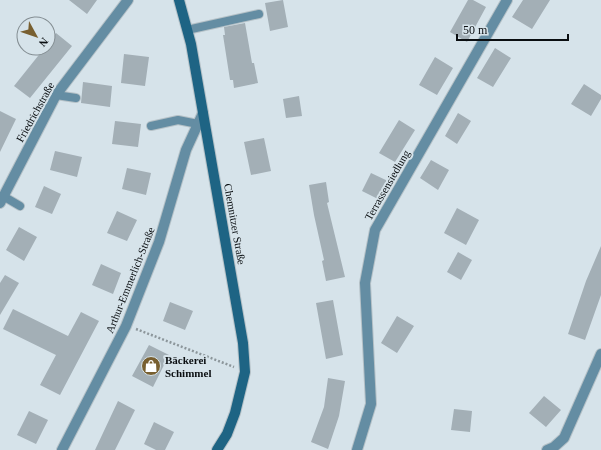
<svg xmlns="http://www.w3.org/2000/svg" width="601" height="450" font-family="Georgia,serif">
<rect width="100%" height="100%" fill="#d6e3ea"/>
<path fill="#a3afb6" d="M69 0H97L87 14Z
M283 0 288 27 270 31 265 3Z
M468 0H473L486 7 467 42 450 32Z
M523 0H550L532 29 512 17Z
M245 23 252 63H254L258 83 234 88 233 80H230L223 35H225L224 27Z
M56 33 72 46 30 98 14 86 42 51 41 50 43 48H48V42Z
M495 48 511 58 493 87 477 78Z
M124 54 149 57 145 86 121 83Z
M435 57 453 68 437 95 419 85Z
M83 82 112 86 110 107 81 103Z
M584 84 601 95V99L591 116 571 104Z
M299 96 302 116 286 118 283 99Z
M0 111 16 119 0 152Z
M458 113 471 121 457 144 445 136Z
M399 120 415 130 395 162 379 153Z
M115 121 141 124 138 147 112 144Z
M264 138 271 171 251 175 244 142Z
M55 151 82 157 77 177 50 170Z
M431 160 449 170 438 190 420 178Z
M127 168 151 173 146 195 122 189Z
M371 173 390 182 380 200 362 191Z
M326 182 329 202 327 203 345 277 326 281 322 261 324 260 314 215 309 185Z
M44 186 61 194 52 214 35 207Z
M457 208 479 220 466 245 444 233Z
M117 211 137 220 127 241 107 233Z
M19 227 37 237 24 261 6 250Z
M601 246V295L585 340 568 334 586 281Z
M458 252 472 260 461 280 447 272Z
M101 264 121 273 113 294 92 285Z
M5 275 19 283 0 315V283Z
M333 300 343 355 326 359 316 303Z
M170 302 193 311 185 330 163 321Z
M13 309 68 336 81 312 99 321 60 395 40 385 56 355 3 329Z
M397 316 414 326 397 353 381 343Z
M149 345 169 355 153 387 132 376Z
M328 378 345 381 339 416 328 449 311 442 324 407Z
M544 396 561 410 546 427 529 413Z
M118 401 135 410 115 450H95Z
M454 409 472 411 470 432 451 430Z
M29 411 48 420 36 444 17 435Z
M154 422 174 432 165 450H156L144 444Z"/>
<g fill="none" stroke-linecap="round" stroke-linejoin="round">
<g stroke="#b5c1c7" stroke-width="10">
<path id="service" d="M187 30 259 14
M56 95 76 98
M151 126 178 120 198 124
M3 196 20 206"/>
</g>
<g stroke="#b5c1c7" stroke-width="12">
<path id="minor" d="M0 203 56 95 128 0
M62 450 126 326 159 242 186 150 203 113
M357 450 371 404 365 283 375 230 507 0
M547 450 554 447 564 438 601 354"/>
</g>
<g stroke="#b5c1c7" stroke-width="12">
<path id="secondary" d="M179 0 191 44 243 343 245 372 235 413 227 434 217 450"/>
</g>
<path stroke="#8c969b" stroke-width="2.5" stroke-dasharray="2 2" stroke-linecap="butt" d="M136 329 234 367"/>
<use href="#service" stroke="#648da3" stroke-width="8"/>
<use href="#minor" stroke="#648da3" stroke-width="10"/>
<use href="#secondary" stroke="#1e6484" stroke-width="10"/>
</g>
<defs>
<g id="shop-disc" transform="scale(1)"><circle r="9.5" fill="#785f30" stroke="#d6e3ea"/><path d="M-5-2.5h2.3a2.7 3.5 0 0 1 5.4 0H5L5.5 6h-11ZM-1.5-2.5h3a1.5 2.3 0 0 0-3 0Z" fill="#fff"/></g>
</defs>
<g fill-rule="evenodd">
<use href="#shop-disc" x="151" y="366"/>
</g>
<g text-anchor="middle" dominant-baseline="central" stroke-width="4" stroke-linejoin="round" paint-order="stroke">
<g font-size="11" fill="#0a0e11" stroke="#d6e3ea">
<text transform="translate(35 112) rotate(-61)">Friedrichstraße</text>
<text transform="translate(387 185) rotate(-60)">Terrassensiedlung</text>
<text transform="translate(235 224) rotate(80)">Chemnitzer Straße</text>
<text transform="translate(130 280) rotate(-68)">Arthur-Emmerlich-Straße</text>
</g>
<g font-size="11" font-weight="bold" fill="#0a0e11" stroke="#d6e3ea" text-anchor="start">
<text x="165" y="360">Bäckerei<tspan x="165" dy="13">Schimmel</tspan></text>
</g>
</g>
<g transform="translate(36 36) rotate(130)"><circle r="19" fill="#d6e3ea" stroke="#848e93"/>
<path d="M0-3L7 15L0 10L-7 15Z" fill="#785f30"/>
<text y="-6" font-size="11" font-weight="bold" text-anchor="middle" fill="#0a0e11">N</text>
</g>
<path d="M457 34v6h111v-6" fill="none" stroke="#0a0e11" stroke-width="2"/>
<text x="463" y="34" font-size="12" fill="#0a0e11" stroke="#d6e3ea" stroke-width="3" paint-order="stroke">50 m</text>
</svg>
